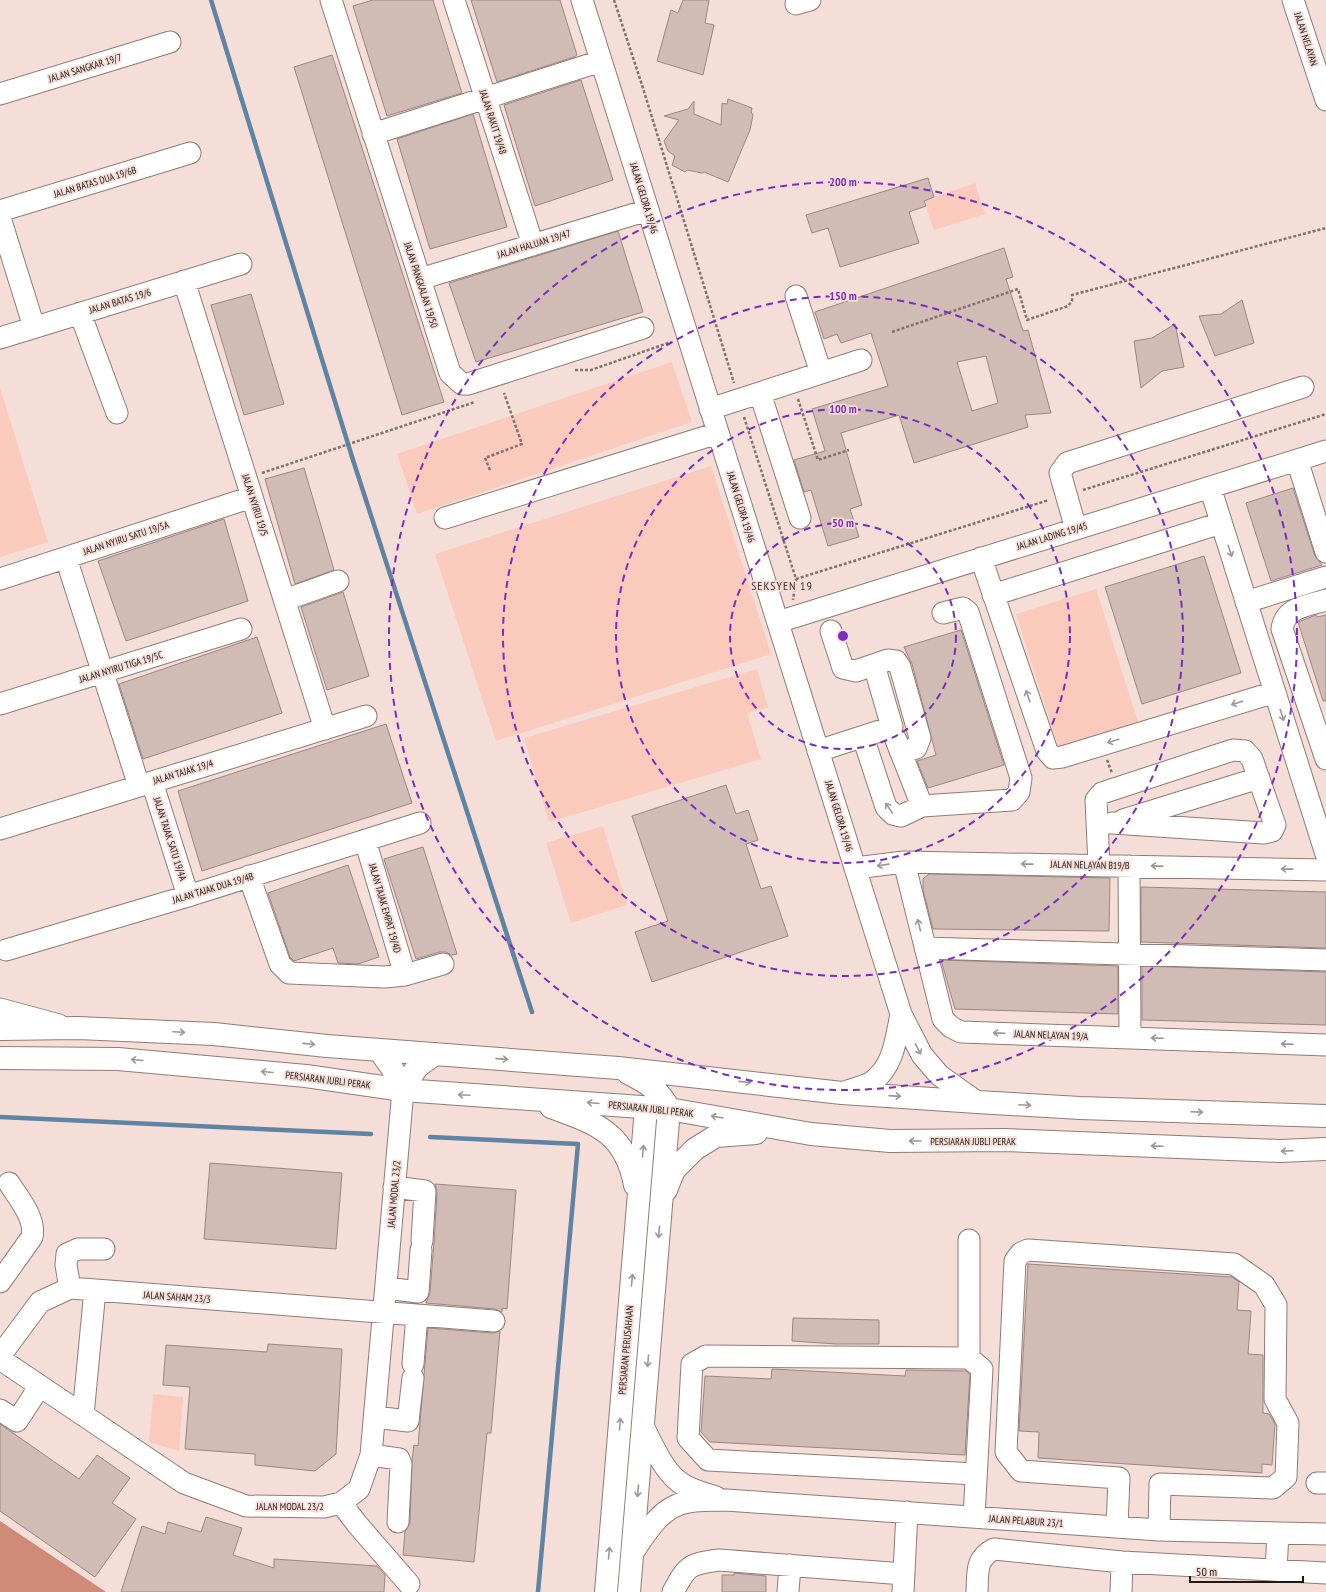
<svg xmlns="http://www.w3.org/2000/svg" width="1326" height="1592" font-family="'PT Sans Narrow',sans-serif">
<rect width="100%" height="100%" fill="#f5ded7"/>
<path fill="#facabd" d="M975 183 985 214 934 230 924 201Z
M672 362 692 422 417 514 397 454Z
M0 388 48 542 0 557Z
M711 466 771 654 496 741 435 554Z
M1096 589 1138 722 1058 747 1016 614Z
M757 669 768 707 747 713 761 759 549 822 524 738Z
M603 826 627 905 571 923 546 843Z
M153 1394 183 1397 179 1451 149 1442Z"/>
<path fill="#cf8a78" d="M0 1521 106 1592H0Z"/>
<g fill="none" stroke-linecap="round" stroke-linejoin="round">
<path stroke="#5f83a3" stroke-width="4.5" d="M211 0 353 460 532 1012
M0 1117 371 1134
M430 1137 578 1144 538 1592"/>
</g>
<path fill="#d1bbb5" stroke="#9c8681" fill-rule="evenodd" d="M373 0H433L462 93 387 116 353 6Z
M471 0H560L577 55 574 57 497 82Z
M683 0H709L705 23 714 25 703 75 657 61 671 10 678 13Z
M332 55 444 402 402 415 294 67Z
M581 80 613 180 535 206 504 105Z
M728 99 752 108 751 112 753 115 750 130 728 182 704 172 702 173 687 170 685 172 672 165 675 156 668 151 664 141 679 120 664 116 688 109 694 101V114L721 125 722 103 727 104Z
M473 114 507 227 430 249 397 139Z
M928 178 934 197 924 201 926 206 909 212 919 243 840 267 828 228 812 233 806 215Z
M618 231 643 312 476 362 449 283Z
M1004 248 1013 277 1006 279 1023 331 1028 330 1051 413 1025 415 1028 427 914 463 899 415 841 433 862 505 850 509 859 537 828 546 811 490 804 492 794 460 825 451 812 409 888 386 871 333 841 343 837 334 824 339 815 312ZM986 356 998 403 972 411 957 362Z
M251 294 284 404 244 415 211 305Z
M1242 300 1254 343 1215 356 1199 316 1221 314Z
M1175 324 1184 367 1162 371 1141 388 1134 341 1152 338Z
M304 468 334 570 295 584 265 479Z
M1293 488 1315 556 1322 565 1271 581 1246 503Z
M224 519 248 601 126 641 98 561Z
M1204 556 1241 673 1142 704 1105 587Z
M343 592 369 676 327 690 301 607Z
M1316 615 1317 617 1326 615V701H1323L1298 622Z
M961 630 1004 765 928 788 917 761 936 755 912 664 904 647Z
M257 637 282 713 143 759 119 684Z
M386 724 412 803 202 871 178 791Z
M726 785 736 814 748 810 758 840 746 844 761 889 771 886 788 936 652 982 635 932 668 921 632 816Z
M423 847 457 954 451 955 446 952H440L416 959 384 859Z
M348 865 379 957 358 964 338 963 333 948 294 961 290 957 268 893Z
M929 874 1110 878 1109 931 933 929 923 890V879Z
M1141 887 1326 892V948L1141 942Z
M941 960 1118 966V1014L955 1009Z
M1142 966 1326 972V1025L1142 1020Z
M210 1163 342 1173 336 1249 204 1239Z
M435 1184 516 1190 507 1309 502 1308V1312L495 1309 426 1303 430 1293 434 1242 437 1192Z
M1028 1264 1232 1277 1239 1282 1237 1310 1251 1311 1248 1354 1263 1355V1413L1269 1414 1275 1424 1272 1465 1262 1464V1473L1038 1458 1039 1432 1019 1431Z
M793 1318 879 1320V1344H836L792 1341Z
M428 1328 493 1333 500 1331 491 1433H487L474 1562 403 1555 405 1531 410 1523 412 1460 414 1445 418 1446Z
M268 1344 342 1349 336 1454 315 1471 255 1465V1454L185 1449 190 1387 163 1385 166 1345 267 1352Z
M772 1369 905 1376 906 1370 966 1371 970 1374 965 1455 710 1442 701 1432 705 1376 771 1379Z
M0 1424 79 1479 97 1455 130 1478 112 1503 136 1519 95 1577 0 1511Z
M206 1517 242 1528 233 1555 274 1568V1559L377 1566 385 1575 384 1592H121L142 1526 165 1534 168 1522 201 1532Z
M734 1573 766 1576V1592H722V1575H734Z"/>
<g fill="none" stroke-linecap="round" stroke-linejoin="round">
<g stroke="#907b75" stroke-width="23">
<path id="minor" d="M331 0 450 373 462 384H468L643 328
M454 0 533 245
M582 0 901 1014 922 1055 939 1075 977 1102
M1293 0 1326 100
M796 4 810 0
M0 94 170 42
M373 134 601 61
M0 211 190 153
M0 218 34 327
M420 279 648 210
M184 281 325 729
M796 296 821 373
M80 313 117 413
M0 338 241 264
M760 393 800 518
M710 409 861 360
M1297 460 1326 552
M1210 487 1326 854
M445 518 718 433
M1076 529 1060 473 1067 463 1303 387
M66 558 139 786
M981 558 1047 751 1053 758 1062 757 1275 692
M0 579 252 497
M993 595 1221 523
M285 600 338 581
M1326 600C1307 606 1285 607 1282 629L1326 759
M1246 602 1326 577
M778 622 1326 451
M831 631 843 668 856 671 888 660 896 661 900 667 920 738 916 748 901 753
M0 704 241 629
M863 737 886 807 893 814 901 816 922 806 1012 800 1019 792 1021 778 968 612 963 608 943 613
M896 740 922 806
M818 751 892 727 874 665
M152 782 188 896
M1123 820 1259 778
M0 829 366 716
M365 840 405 975
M904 862 943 1019 951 1027 961 1032 1326 1045
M1099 865 1096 800 1102 793 1233 750 1245 751 1252 759 1275 825 1272 831 1264 833 1112 823
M1129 866 1130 1037
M855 868 904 862 1326 870
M249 876 280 964 289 973 384 977 405 975 443 964
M925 948 1326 960
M6 950 188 896 420 823
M0 1009 59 1025
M842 1093C851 1089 864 1087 872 1082 894 1066 896 1038 901 1014
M394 1187 425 1191 422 1241
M969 1240V1358
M0 1282 32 1237C36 1218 19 1199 9 1183
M70 1288 66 1265 67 1254 78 1249H104
M386 1288 418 1292 421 1250
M0 1356 40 1302 70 1288 494 1321
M0 1359 184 1483 246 1506 324 1507 341 1503 359 1489 371 1455 403 1090
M413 1364 417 1315
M0 1410 17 1421 40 1386
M83 1415 95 1290
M375 1417 408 1421 413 1378
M643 1426C653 1445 662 1468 678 1481 689 1490 703 1493 716 1497
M371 1455 399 1459 401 1464 398 1522
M1317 1483H1326
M341 1503 357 1524 409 1584
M974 1517 982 1369 969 1358 706 1356 692 1364 688 1438 708 1460 976 1474
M1117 1527 1119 1478 1021 1471 1006 1452 1015 1261 1021 1253 1028 1250 1234 1264 1264 1285 1276 1305 1275 1399 1288 1423 1286 1477 1273 1488 1160 1484 1159 1530
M632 1554C646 1533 661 1506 688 1502 700 1500 713 1500 726 1500L1159 1530 1326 1534
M1276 1570 1278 1533
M673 1592C687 1566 688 1564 719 1560L904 1574
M788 1592 790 1565
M903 1592 907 1512
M977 1592C978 1572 975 1559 994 1549L1122 1562 1326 1573
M1121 1592 1122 1562"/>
</g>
<g stroke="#907b75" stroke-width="24">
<path id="major" d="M0 1029 78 1028 214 1034 327 1046 618 1068 842 1093 977 1102 1080 1108 1326 1116
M379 1050 392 1068 403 1090
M0 1058 118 1059 306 1076 403 1090 669 1109 811 1134 890 1141 1004 1140 1280 1151 1326 1149
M628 1073C646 1082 660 1090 669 1109
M403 1090 417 1067 435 1054
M551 1107C597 1124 625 1132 635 1185
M666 1190 674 1170 695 1149 716 1136 756 1133
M606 1592 646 1108
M629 1592 669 1109"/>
</g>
<path stroke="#81726e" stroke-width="2.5" stroke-dasharray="3 2" stroke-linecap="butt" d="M614 0 642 85 734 383
M892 332 1018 289 1027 320 1068 306 1072 301V295L1326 228
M575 370H591L671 342
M798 399 818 460 849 450
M744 417 796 579 793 600
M490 470 485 458 522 444 504 393
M262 473 475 402
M1083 490 1326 414
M796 579 1049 500
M1107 760 1112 773"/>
<use href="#minor" stroke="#fff" stroke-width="21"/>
<use href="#major" stroke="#fff" stroke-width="22"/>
</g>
<defs><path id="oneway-shaft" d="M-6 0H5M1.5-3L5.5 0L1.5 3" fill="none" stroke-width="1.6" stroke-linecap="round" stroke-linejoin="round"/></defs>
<g stroke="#9b9796">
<use href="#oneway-shaft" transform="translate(1230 551) rotate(72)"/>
<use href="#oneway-shaft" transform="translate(1028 696) rotate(-109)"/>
<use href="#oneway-shaft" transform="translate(1237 703) rotate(163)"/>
<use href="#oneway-shaft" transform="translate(1282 715) rotate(72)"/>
<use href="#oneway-shaft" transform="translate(1113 741) rotate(163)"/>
<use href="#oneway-shaft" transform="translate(889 808) rotate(-124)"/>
<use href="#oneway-shaft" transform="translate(1027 864) rotate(-179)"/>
<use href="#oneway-shaft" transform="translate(883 865) rotate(172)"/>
<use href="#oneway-shaft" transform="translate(1157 866) rotate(-179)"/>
<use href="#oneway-shaft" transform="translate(1287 869) rotate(-179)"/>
<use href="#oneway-shaft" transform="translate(919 925) rotate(-104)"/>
<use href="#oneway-shaft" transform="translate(179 1032) rotate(3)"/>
<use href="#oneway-shaft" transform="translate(999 1033) rotate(-178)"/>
<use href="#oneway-shaft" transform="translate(1157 1038) rotate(-178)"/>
<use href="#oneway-shaft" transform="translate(309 1044) rotate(6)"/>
<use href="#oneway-shaft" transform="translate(1287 1044) rotate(-178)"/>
<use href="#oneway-shaft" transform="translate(918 1049) rotate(63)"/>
<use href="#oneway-shaft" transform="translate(502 1059) rotate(4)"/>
<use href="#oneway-shaft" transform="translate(137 1060) rotate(-175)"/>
<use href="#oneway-shaft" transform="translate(267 1072) rotate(-175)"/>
<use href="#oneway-shaft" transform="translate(745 1082) rotate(6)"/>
<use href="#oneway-shaft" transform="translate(464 1095) rotate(-177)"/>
<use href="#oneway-shaft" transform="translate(895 1096) rotate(4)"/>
<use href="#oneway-shaft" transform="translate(593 1103) rotate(-175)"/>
<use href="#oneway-shaft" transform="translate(1025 1105) rotate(3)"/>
<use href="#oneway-shaft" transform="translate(1197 1112) rotate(2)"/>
<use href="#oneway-shaft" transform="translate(717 1117) rotate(-170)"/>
<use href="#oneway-shaft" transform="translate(915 1141) rotate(180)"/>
<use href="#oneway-shaft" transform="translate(1157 1146) rotate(-178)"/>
<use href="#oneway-shaft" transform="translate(643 1151) rotate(-85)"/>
<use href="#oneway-shaft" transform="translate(1287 1151) rotate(178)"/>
<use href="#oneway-shaft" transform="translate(659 1232) rotate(95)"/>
<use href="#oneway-shaft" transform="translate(632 1280) rotate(-85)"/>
<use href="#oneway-shaft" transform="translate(648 1361) rotate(95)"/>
<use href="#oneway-shaft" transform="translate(620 1424) rotate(-85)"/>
<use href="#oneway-shaft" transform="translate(638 1491) rotate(95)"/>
<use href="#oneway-shaft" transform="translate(609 1553) rotate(-85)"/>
</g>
<g fill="none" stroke="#7b2cbf" stroke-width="2" stroke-dasharray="7 5">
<circle cx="843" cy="636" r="113"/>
<circle cx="843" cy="636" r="227"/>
<circle cx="843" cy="636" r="340"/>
<circle cx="843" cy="636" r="454"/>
</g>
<g text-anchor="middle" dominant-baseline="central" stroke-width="3.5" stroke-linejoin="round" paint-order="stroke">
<g font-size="10" fill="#201816" stroke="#f5ded7">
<text transform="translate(1306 39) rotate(72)">JALAN NELAYAN</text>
<text transform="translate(85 68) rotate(-17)">JALAN SANGKAR 19/7</text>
<text transform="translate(493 122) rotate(72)">JALAN RAKIT 19/48</text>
<text transform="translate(95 182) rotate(-17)">JALAN BATAS DUA 19/6B</text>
<text transform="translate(644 198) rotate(73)">JALAN GELORA 19/46</text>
<text transform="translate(534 244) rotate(-17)">JALAN HALUAN 19/47</text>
<text transform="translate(421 285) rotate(72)">JALAN PANGKALAN 19/50</text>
<text transform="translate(120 301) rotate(-17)">JALAN BATAS 19/6</text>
<text transform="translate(255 505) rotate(72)">JALAN NYIRU 19/5</text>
<text transform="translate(741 507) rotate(73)">JALAN GELORA 19/46</text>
<text transform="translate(1052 536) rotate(-17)">JALAN LADING 19/45</text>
<text transform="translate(126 538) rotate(-18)">JALAN NYIRU SATU 19/5A</text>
<text transform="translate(121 667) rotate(-17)">JALAN NYIRU TIGA 19/5C</text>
<text transform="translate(183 772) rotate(-17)">JALAN TAJAK 19/4</text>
<text transform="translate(839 816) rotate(73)">JALAN GELORA 19/46</text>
<text transform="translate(170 839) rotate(72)">JALAN TAJAK SATU 19/4A</text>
<text transform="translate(1090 865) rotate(1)">JALAN NELAYAN B19/B</text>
<text transform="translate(213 888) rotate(-17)">JALAN TAJAK DUA 19/4B</text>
<text transform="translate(385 908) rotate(74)">JALAN TAJAK EMPAT 19/4D</text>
<text transform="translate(1051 1035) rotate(2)">JALAN NELAYAN 19/A</text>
<text transform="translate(328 1080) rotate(7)">PERSIARAN JUBLI PERAK</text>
<text transform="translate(651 1109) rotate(6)">PERSIARAN JUBLI PERAK</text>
<text x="973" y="1141">PERSIARAN JUBLI PERAK</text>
<text transform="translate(394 1194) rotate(-85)">JALAN MODAL 23/2</text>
<text transform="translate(177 1297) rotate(4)">JALAN SAHAM 23/3</text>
<text transform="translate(626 1350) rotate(-85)">PERSIARAN PERUSAHAAN</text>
<text x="290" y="1506">JALAN MODAL 23/2</text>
<text transform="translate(1026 1521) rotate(4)">JALAN PELABUR 23/1</text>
</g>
<g font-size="12" letter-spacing="1" fill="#44322e" stroke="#f5ded7">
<text x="782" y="585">SEKSYEN 19</text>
</g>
</g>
<circle cx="843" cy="636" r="6" fill="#7b2cbf" stroke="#f5ded7" stroke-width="2"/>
<g font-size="12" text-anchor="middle" font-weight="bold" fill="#7b2cbf" stroke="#f5ded7" stroke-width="3.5" stroke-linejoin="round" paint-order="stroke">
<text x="843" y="186">200 m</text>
<text x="843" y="300">150 m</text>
<text x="843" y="413">100 m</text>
<text x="843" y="527">50 m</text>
</g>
<path d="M1190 1576v6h113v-6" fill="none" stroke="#201816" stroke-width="2"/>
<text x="1196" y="1576" font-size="12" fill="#201816" stroke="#f5ded7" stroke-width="3" paint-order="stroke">50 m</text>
</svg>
